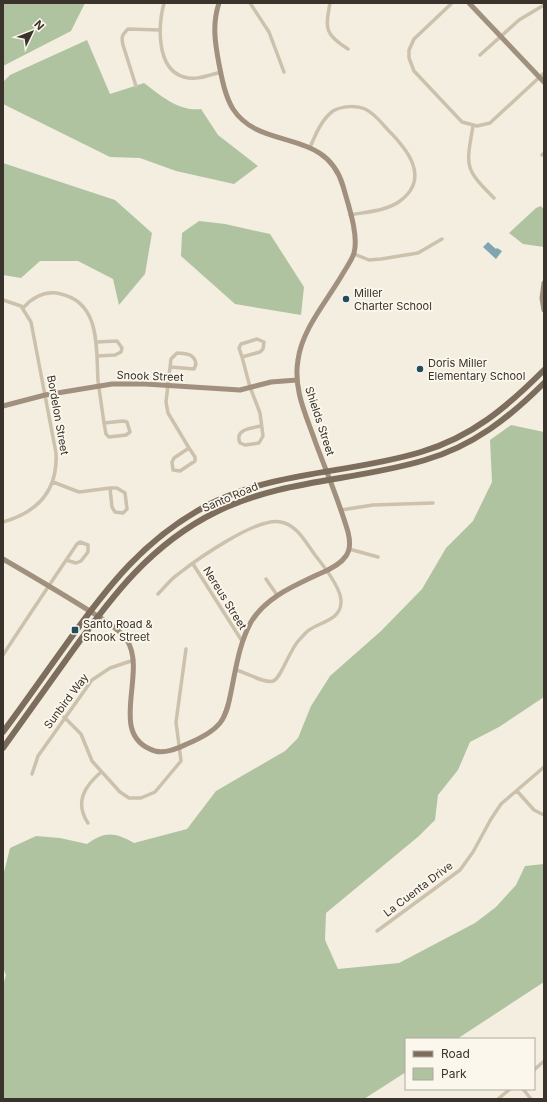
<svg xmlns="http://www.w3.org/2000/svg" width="547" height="1102" font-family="Inter,sans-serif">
<rect width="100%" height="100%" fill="#f4eee0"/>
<path fill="#b0c3a0" d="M3 3H85L71 31 3 66Z
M87 40 110 94 144 83C160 95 179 112 201 109L218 135 258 166 234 184 176 171 140 158 110 157 3 104V82L10 75Z
M3 163 115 200 152 233 145 274 119 305 113 279 78 261H40L21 278 3 275Z
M541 206 544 210V247L523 244 509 233 536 208Z
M199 221 225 224 270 234 304 287 301 315 235 304 181 256 182 233Z
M511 425 544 432V697L499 727 470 742 458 770 438 795 435 820 419 836 326 913 325 940 338 969 399 963 475 923 496 907 516 885 525 866 544 864V982L457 1039H406V1072L364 1099H3V985L6 975 3 968V876L10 848 36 836 60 838 87 844C105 831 115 832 134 843L187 829 216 791 285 751 298 738 311 706 330 676 381 631 422 589 446 548 473 521 492 482 490 440Z"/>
<path fill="#7fa5b1" d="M488 242 496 249 497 248 502 251 496 259 483 247Z"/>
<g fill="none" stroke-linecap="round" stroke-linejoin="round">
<path stroke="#ccc1ac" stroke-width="3.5" d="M164 3C158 26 156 69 184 77 196 81 209 75 221 72
M250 3 269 32 284 72
M330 3C325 30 325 34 348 49
M452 3 414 39 409 50V58L414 71 462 122 477 126 490 123 544 73
M480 55 519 20 544 5
M136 86 123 45C121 37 122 35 128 29L160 30
M473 126C466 167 464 168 494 198
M310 147C316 134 321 120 333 111 342 106 356 105 365 109 374 113 381 122 388 130 407 149 431 178 400 201 387 211 365 212 350 215
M542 155 544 153
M354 254 369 260 381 259 418 253 442 239
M3 300 21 306 31 322 56 453C58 490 38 512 3 522
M23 308C33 297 46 290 61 294 101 303 96 349 98 381 100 395 102 409 104 423
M257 339 264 342 263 349 260 352 242 357 239 348 241 344Z
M97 342 117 341 122 348 121 352 115 355 97 356
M242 357 250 387 260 413 263 436 259 443 245 445 240 443C234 429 252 428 261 426
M171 367 194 369 196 364C194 353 186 354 177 353L171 359 166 402 168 413 189 448
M123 421 127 422 130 432 126 435 109 437 106 434 104 423Z
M189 448 195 457V461L180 471 173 470 172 462 174 458Z
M53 482 79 492 110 488
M110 488H117L125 493 127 509 123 513 115 512 112 507Z
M341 510 373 505 433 503
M349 549 378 557
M193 564 242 641
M266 579 277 595
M158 594C164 588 170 580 177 575 196 560 258 516 281 522 297 525 306 543 315 555 323 565 342 589 341 602 341 620 320 622 309 630 306 632 303 636 300 639 290 648 281 679 273 681 265 684 245 672 236 670
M3 655C27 618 52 581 77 544L80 542 88 545V552L81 561 76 563 66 560
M64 717 81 734 92 761 120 792 129 798H141L155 792 181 761 176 722 186 649
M32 774 38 756 92 680 110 668 134 660
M517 791 534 810 544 815
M88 823C74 802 85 786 101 772
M377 931 460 870 473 852 491 819 501 804 544 767
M534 1070 544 1061
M523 1089 531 1099
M498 1099 510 1089"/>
<path stroke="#a0907d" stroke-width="5" d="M469 3 544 82
M544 283 542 298 544 310
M3 406 45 395 112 384H145L240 390 271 382 297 380
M3 559C34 577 66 596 96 615 107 622 120 630 127 640 148 674 106 736 155 751 166 754 178 748 187 744 199 739 212 733 220 723 227 714 229 702 231 692 236 668 239 644 251 622 266 597 294 586 319 574 329 570 340 565 346 556 351 549 350 540 348 532 339 501 326 471 315 441 306 415 293 389 298 360 302 329 327 301 342 275 346 268 352 260 354 253 359 235 348 204 343 186 326 127 261 152 233 109 225 96 222 79 219 64 215 43 212 24 219 3"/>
<path stroke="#7c6d5c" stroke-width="6" d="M3 732C24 704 44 675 65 646 106 588 146 536 212 503 278 471 352 473 421 452 472 437 507 407 544 370
M3 748C26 716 48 685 71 653 112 596 151 544 216 512 282 479 356 481 425 460 473 446 509 418 544 383"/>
</g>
<g fill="#1f4d5d" stroke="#fbf7ed" stroke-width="1.5">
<circle cx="346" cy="299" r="4"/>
<circle cx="420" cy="369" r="4"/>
<rect x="71" y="626" width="8" height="8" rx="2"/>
</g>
<g text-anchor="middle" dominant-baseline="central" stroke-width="3.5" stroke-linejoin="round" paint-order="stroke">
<g font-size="11" fill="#3a332b" stroke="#fbf7ed" text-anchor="start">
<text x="354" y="293">Miller<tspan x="354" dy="13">Charter School</tspan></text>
<text x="428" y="363">Doris Miller<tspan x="428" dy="13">Elementary School</tspan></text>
<text x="83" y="624">Santo Road &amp;<tspan x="83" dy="13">Snook Street</tspan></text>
</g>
<g font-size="11" fill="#3a332b" stroke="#fbf7ed">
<text transform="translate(150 376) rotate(2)">Snook Street</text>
<text transform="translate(58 415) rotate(80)">Bordelon Street</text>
<text transform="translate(320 421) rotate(72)">Shields Street</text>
<text transform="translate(230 497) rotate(-23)">Santo Road</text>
<text transform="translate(225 598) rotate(58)">Nereus Street</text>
<text transform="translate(66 701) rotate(-53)">Sunbird Way</text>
<text transform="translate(418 889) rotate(-37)">La Cuenta Drive</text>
</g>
</g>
<rect width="547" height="1102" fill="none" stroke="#3a332b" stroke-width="8"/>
<rect x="405" y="1038" width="130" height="52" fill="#fbf7ed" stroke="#aea99f"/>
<rect x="413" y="1051" width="20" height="6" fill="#7c6d5c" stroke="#aea99f"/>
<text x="441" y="1058" font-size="12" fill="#3a332b">Road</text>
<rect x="413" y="1068" width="20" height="12" fill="#b0c3a0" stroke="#aea99f"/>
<text x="441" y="1078" font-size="12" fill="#3a332b">Park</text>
<g transform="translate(32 32) rotate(47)" stroke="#fbf7ed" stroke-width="3" paint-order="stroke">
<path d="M0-3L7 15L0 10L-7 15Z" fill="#3a332b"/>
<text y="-6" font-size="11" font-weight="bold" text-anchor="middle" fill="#3a332b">N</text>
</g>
</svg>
